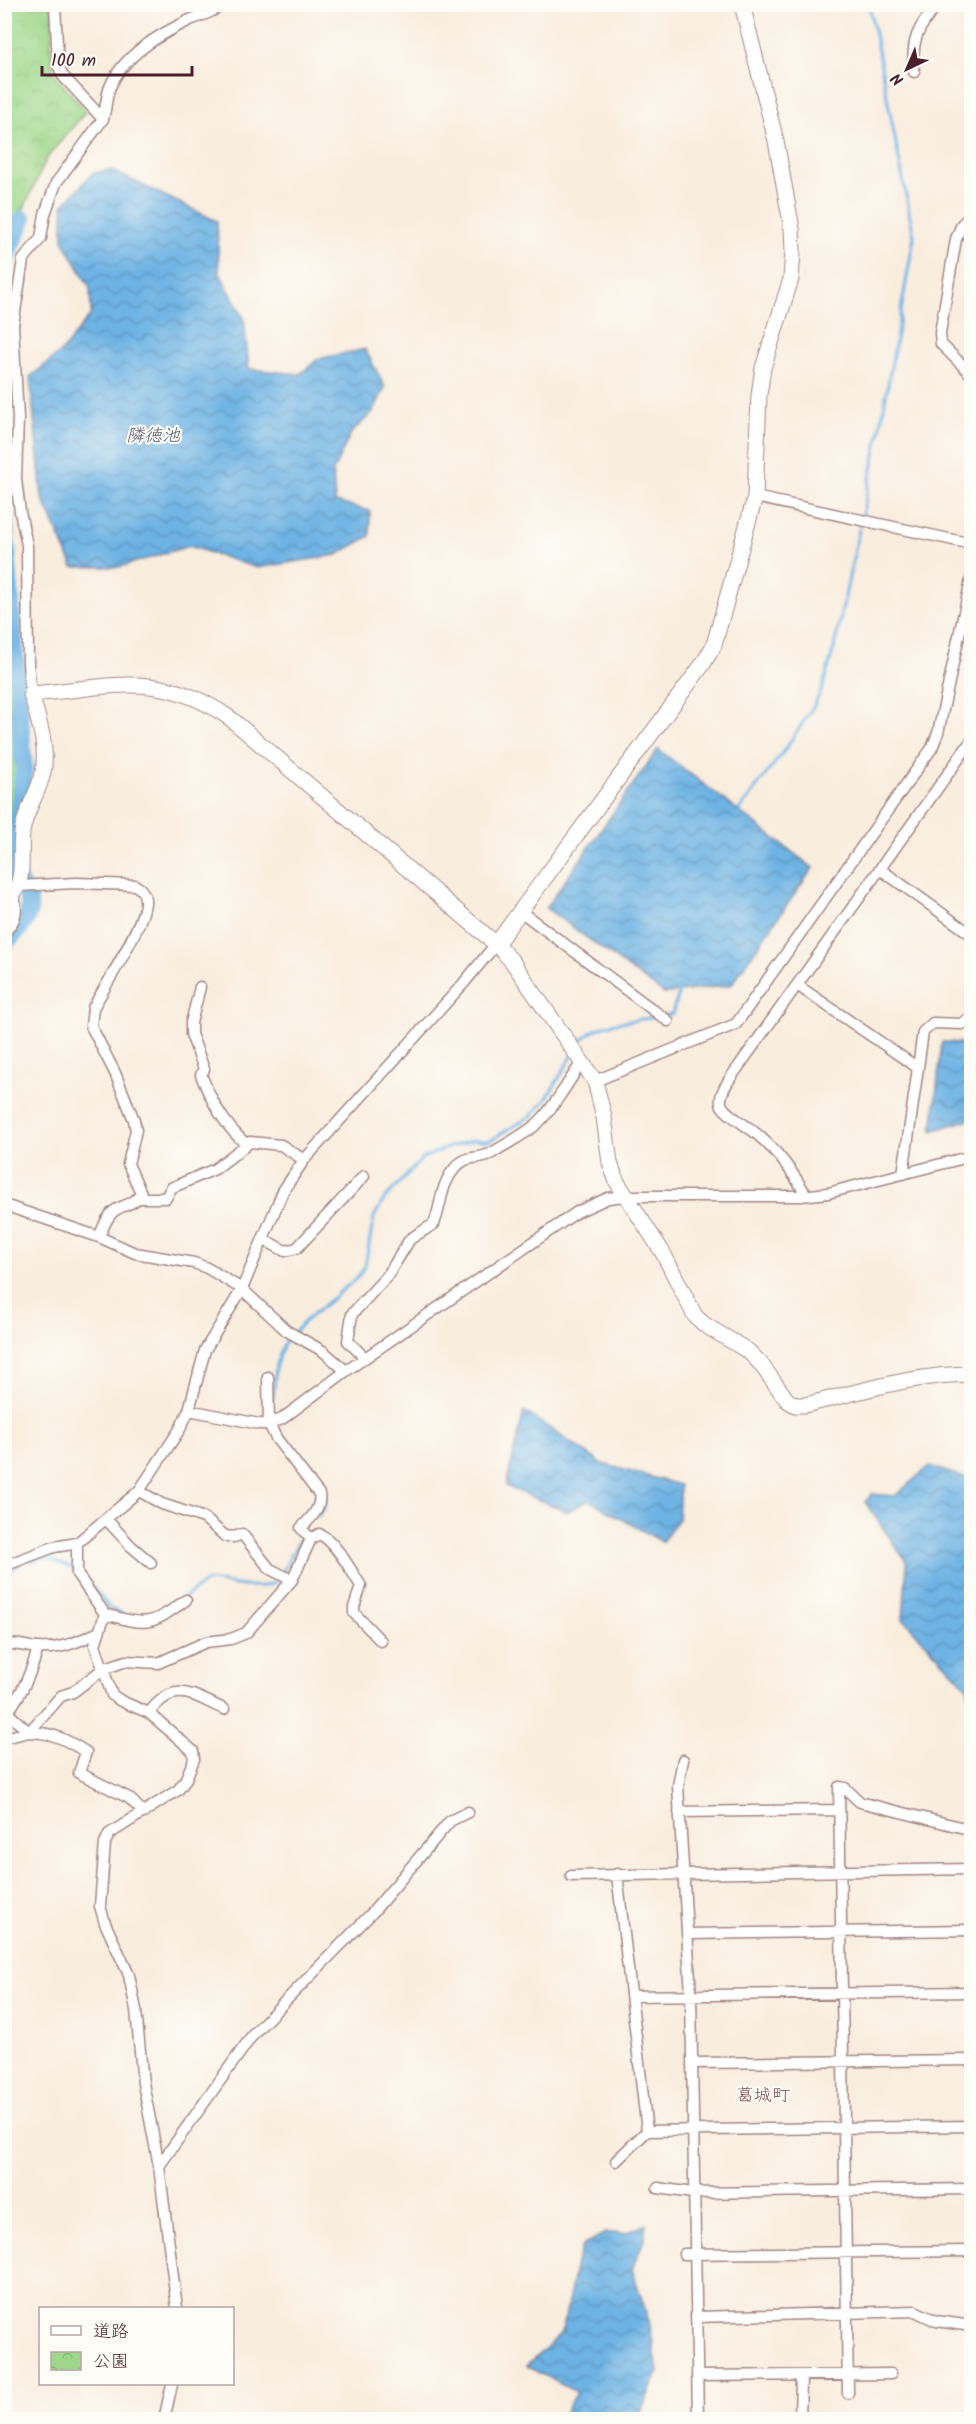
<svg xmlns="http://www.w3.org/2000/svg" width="976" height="2424" font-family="Kalam,'Klee One',sans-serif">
<defs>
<pattern id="park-crowns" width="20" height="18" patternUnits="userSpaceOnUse" patternTransform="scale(1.5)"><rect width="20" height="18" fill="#9fd789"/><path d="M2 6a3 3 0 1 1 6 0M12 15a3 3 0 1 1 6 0" fill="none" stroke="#8ab876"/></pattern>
<pattern id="water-waves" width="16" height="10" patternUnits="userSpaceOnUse" patternTransform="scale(1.5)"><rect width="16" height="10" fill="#6db3e4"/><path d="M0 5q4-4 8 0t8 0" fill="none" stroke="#5c91b9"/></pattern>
</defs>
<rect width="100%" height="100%" fill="#fdfcf7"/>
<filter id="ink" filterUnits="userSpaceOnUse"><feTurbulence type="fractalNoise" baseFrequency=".0167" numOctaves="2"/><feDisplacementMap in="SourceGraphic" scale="12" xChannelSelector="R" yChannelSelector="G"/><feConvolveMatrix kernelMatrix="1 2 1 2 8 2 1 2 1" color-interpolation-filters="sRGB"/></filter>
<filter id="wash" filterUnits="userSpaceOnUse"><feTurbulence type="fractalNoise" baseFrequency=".008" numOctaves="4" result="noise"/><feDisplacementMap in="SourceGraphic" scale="24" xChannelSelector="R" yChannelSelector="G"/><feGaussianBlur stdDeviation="1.35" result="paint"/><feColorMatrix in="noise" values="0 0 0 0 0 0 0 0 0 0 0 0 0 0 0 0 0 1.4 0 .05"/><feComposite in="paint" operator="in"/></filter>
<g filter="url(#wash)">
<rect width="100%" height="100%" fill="#f9edde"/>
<path fill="url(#park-crowns)" stroke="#747b5a" stroke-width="1.5" d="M5 5H51L53 26 51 43 53 70 57 78 86 111 47 158 5 249Z
M4 561 20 770 8 856V866L14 883 4 898Z"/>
<path fill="url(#water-waves)" stroke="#5c6988" stroke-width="1.5" d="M111 170 217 221 219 272 244 318 249 369 300 374 318 359 365 349 385 387 373 412 351 433 333 471 335 502 370 511V536L337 555 257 568 189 546 120 567H73L42 497 30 377 63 350 91 314 90 288 63 240V205L93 173Z
M658 749 813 868 731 985 664 994 546 908Z
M942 1042 971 1043V1119L932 1131Z
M524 1411 603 1464 680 1485 678 1520 662 1542 589 1500 567 1512 506 1486Z
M929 1466 969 1479 971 1477V1706L967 1687 903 1619 907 1563 865 1502 872 1494 895 1496Z
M646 2224 644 2240 632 2269 649 2321 658 2372 638 2419H561L576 2392 526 2366 562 2333 576 2263 582 2246 605 2233H626Z"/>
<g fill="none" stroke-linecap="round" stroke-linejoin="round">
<path stroke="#6db3e4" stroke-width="3" d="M738 815 740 809 786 748 813 707 822 689 834 648 878 441 914 237 869 4
M666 1015 672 1014 680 989
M578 1045C596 1020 628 1022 656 1017
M273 1399 276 1365 284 1343 305 1321 358 1277 365 1266 374 1217 385 1198 423 1158 449 1147 474 1140 489 1141 531 1116 545 1101 572 1056
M275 1424 289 1446
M318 1516 324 1509 326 1499 324 1495
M31 1561 46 1558 75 1569
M283 1571 302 1535
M4 1576 21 1563
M90 1584 110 1609 122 1613
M185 1597 207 1581C226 1582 269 1595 280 1577"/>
<path stroke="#6db3e4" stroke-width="18" d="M4 264 23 219
M4 516 24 769 12 866C15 878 22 886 27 896 36 916 17 931 4 944"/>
</g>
</g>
<g filter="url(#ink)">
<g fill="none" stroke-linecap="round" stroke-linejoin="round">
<g stroke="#a28684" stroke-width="13">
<path id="street" d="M914 72C911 41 917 27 939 4
M103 119C106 109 106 97 110 87 123 55 160 34 190 20 202 15 213 13 223 4
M972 215 962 224 956 239 940 333 941 344 972 375
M755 497 972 544
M31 694 28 664 27 545 20 512 16 479 18 418 13 325 23 260 41 238 45 214 56 183 103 119 63 76 58 65 55 4
M880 869 972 935
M19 886 76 883 135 885C140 888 145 893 145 899 148 919 104 988 93 1008L91 1026 115 1073 134 1120 136 1130 128 1164 141 1193C135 1205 124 1204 114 1211 106 1217 103 1229 99 1237
M520 911 668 1021
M4 933C16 920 18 913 14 896
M797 985 918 1068
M200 987 191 1023V1034L204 1069 201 1075C212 1102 224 1125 246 1144
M595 1081 736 1024 932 748 938 733 972 575
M903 1174 923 1032 933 1023 962 1024 972 1016
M806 1195C793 1172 779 1153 759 1136 750 1127 728 1116 722 1106 718 1097 725 1087 729 1080L972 740
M139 1198H166L171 1188 215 1169 250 1142 281 1145 304 1160
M4 1205 99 1237 135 1253 194 1263 207 1268 242 1289 287 1331 323 1351 346 1371
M263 1239 285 1251 297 1248 364 1176
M365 1358 348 1341 352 1314 388 1275 410 1239 434 1224C442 1204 440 1185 455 1168 468 1153 477 1161 492 1153 507 1143 525 1135 539 1122 556 1105 568 1082 582 1062
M268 1377 269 1424 276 1438 319 1494C322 1508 310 1519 301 1528L311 1539 319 1534C334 1539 352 1572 361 1586L354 1607V1613L381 1641
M189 1410 259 1424H269L282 1419 346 1371 577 1212 608 1198 625 1196H801L828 1193 972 1156
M139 1491 162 1504 204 1518 225 1536 234 1537 242 1534 270 1569 292 1580
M106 1519 131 1546 151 1563
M77 1543V1574L105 1614 95 1645 112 1695 121 1701 149 1713 193 1751 194 1759 185 1781 178 1790 109 1834 105 1843 100 1906 105 1923 129 1975 136 2010 143 2083 159 2166 177 2308
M4 1566 54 1547 77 1543 139 1491 180 1429 189 1410 205 1350 242 1289 283 1191 304 1160 463 984 496 944
M105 1614C148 1626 150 1626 186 1600
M4 1645C17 1642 26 1647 38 1648 61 1650 79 1641 99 1632
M4 1710 29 1732C54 1733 65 1739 86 1752L79 1773 129 1798 144 1813
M7 1713C23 1692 31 1673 38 1648
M149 1713C175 1678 193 1696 224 1709
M4 1738 29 1732 61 1696 73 1692 103 1669 126 1661 158 1663 206 1642 231 1639 246 1633 292 1580 311 1539
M683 1760 678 1786 691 1995 698 2420
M679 1812 839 1810
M617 1874 647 2131
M571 1876 972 1869
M687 1934 972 1930
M631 1996 972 1992
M692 2063 972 2060
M616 2161 647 2131 972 2126
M159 2166 254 2033 372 1913 450 1821 468 1812
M658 2188 693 2193 972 2189
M684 2254 972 2251
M696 2317 915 2311 936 2321 972 2326
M697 2376 891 2374
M848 2393 839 1787 845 1788 860 1802 972 1830
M164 2420 172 2384
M800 2420 801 2376"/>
</g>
<g stroke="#a28684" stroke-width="17">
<path id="secondary" d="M4 908C28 878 19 867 22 833 24 812 39 793 43 772 48 746 38 719 31 694 111 688 160 668 231 719L496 944 511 960 595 1081 604 1117 610 1163 617 1182 663 1253 695 1316 705 1325 748 1351 760 1363 787 1400 795 1405H805C860 1392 915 1374 972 1374
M496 944 703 664 714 645 755 497 759 395 763 368 791 279 793 252 792 229 776 141 742 4"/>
</g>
<use href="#street" stroke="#fff" stroke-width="10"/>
<use href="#secondary" stroke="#fff" stroke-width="15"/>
</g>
</g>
<g text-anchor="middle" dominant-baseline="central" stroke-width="4.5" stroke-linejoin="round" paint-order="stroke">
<g font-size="18" font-style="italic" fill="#585a75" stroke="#fdfcf7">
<text x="153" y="436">隣徳池</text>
</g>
<g font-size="18" fill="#7e4d4a" stroke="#fdfcf7">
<text x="763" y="2096">葛城町</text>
</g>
</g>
<rect width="976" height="2424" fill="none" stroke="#fdfcf7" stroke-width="24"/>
<rect x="39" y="2307" width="195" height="78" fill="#fdfcf7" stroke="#b5a4a5" stroke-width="1.5"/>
<rect x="51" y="2326" width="30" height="9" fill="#ffffff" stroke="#b5a4a5" stroke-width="1.5"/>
<text x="93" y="2337" font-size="18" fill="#4a1f2b">道路</text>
<rect x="51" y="2352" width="30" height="18" fill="url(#park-crowns)" stroke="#b5a4a5" stroke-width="1.5"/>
<text x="93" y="2367" font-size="18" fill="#4a1f2b">公園</text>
<g transform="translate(907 69) rotate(224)" stroke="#fdfcf7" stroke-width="4.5" paint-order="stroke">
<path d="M0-4.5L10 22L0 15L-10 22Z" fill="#4a1f2b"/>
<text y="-9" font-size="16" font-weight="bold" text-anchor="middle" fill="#4a1f2b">N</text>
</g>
<path d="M42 66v9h150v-9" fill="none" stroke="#4a1f2b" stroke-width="3"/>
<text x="51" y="66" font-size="18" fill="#4a1f2b" stroke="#fdfcf7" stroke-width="4.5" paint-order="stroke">100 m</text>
</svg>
